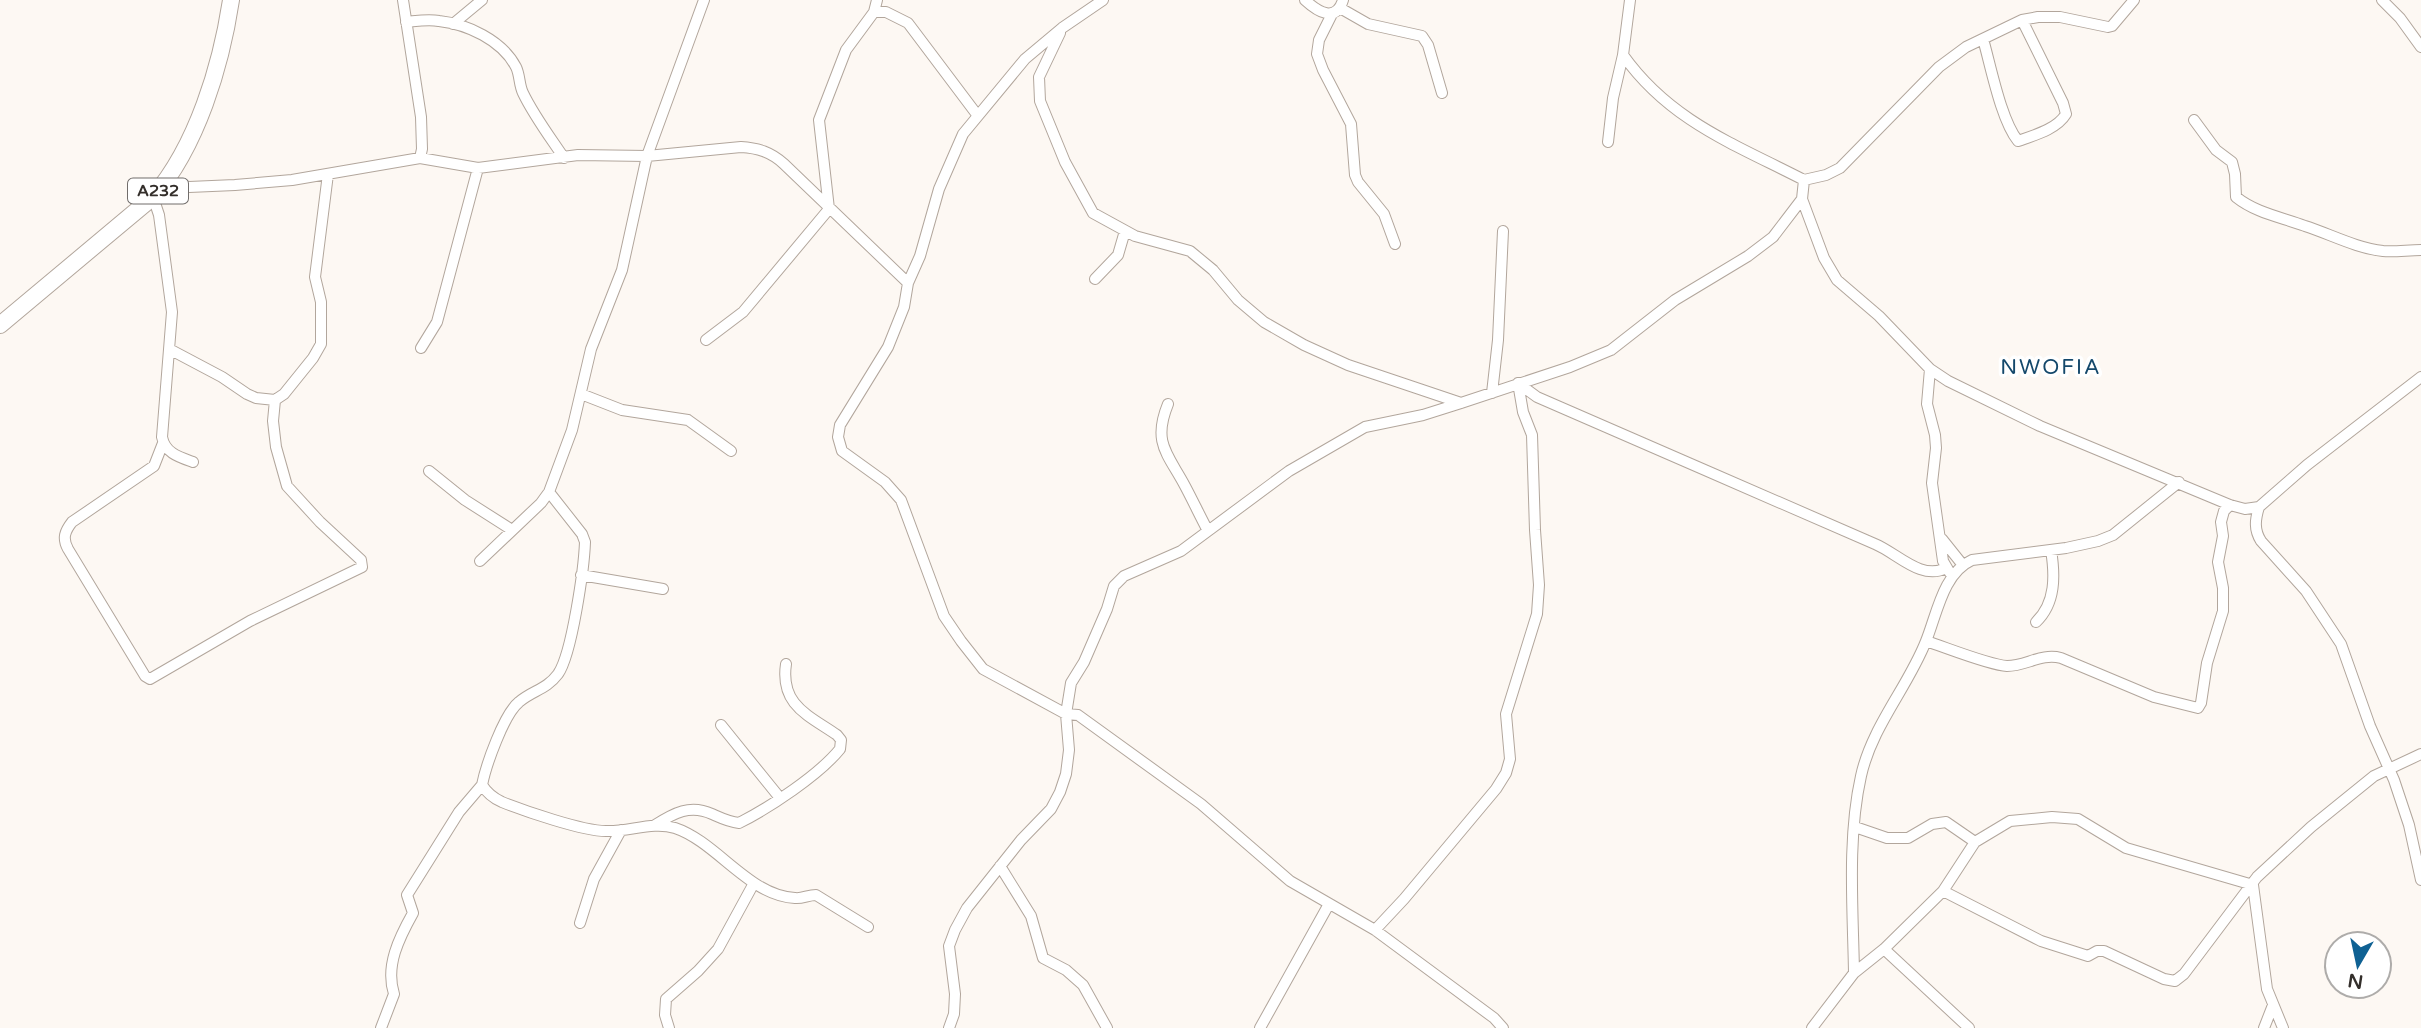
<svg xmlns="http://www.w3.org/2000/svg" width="2421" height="1028" font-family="'Varela Round',sans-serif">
<rect width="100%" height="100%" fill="#fdf8f3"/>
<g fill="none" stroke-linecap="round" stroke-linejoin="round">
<g stroke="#b2a69c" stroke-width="12">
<path id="minor" d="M403 0 421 117 422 149 420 158
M1103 0 1062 28 1025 59 963 134 939 189 920 256 908 283 904 307 888 347 840 425 838 437 842 451 885 482 901 500 944 616 961 641 983 669 1066 714 1078 715 1201 804 1290 881 1375 930 1494 1018 1503 1028
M1305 0C1318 12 1336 23 1343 0
M1630 0 1623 55C1670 121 1734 144 1804 180
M2382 0 2400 18 2421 47
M1340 8 1368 24 1422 36 1428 45 1442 93
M874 12 877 0
M1332 14 1319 40 1317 54 1323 70 1351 124 1355 175 1358 182 1384 214 1395 244
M406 22C417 21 428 19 439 21 467 24 502 40 516 67 520 75 519 85 523 93 534 116 550 137 564 158
M453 24 482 0
M1060 33 1039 77 1040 101 1065 162 1093 213 1135 236 1190 251 1213 270 1238 300 1264 322 1304 345 1348 365 1461 403
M1983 39C1991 67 2001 120 2018 141 2035 135 2057 129 2066 114L2063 103 2022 20
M2194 120 2216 150 2232 162 2235 174 2236 197C2256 213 2281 217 2305 226 2330 234 2356 248 2383 251 2395 252 2408 250 2421 250
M1608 142 1613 98 1623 55
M165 183 189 187 235 185 292 180 420 158 478 168 578 155 647 156 741 147C758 148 771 152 784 164L908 283
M153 197 159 215 172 312 162 437C165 453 179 457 193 462
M1802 199 1824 258 1837 280 1879 316 1930 369 1948 381 2040 426 2230 505 2245 509 2259 507 2307 465 2421 377
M1095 279 1118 255 1125 231
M706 340 743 312 829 209 819 120 846 50 874 12H886L908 23 978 116
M421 348 437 322 478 168
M171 350 222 377 247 394 256 398 275 400 284 394 313 358 321 344V302L315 277 328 174
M1930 369 1927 404 1935 435 1936 448 1932 483 1943 561 1950 573
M1518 383 1537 397C1650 445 1762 496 1875 544 1897 553 1921 581 1946 568
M1492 393 1498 340 1503 231
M581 394 622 410 688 420 731 451
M1168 404C1152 443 1168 454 1185 486 1193 501 1200 516 1208 531
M163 443 154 466 72 522C65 531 62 538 68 549L145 676 150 679 250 621 362 567 361 560 320 522 287 486 276 447 273 421 275 400
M429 471 465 500 512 530
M549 492 582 534 585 542C584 568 572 654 558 674 546 690 533 690 519 702 504 714 486 765 482 785 487 793 493 798 502 802 525 811 582 831 606 831 629 832 653 821 675 828 717 842 749 896 795 898 802 899 808 895 816 895L868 927
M2259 507C2255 520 2254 530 2261 541L2306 591 2341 644 2370 726 2394 780 2409 825 2421 880
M1942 539 1962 564
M480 561 541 503 549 492 572 430 591 349 622 270 647 156 704 0
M581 575 663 589
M2036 622C2056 603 2055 575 2051 550
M1926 641C1945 647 1989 665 2007 666 2026 666 2041 653 2061 658L2154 697 2198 708 2201 703 2207 663 2223 611V588L2218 562 2223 536 2221 522 2224 511 2230 505
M721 725 780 798
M655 825C674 813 690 804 712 814 721 818 729 822 739 823 769 808 819 775 840 749L841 740 837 735C808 715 780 705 786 664
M1855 827 1887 838H1908L1932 824 1946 822 1975 842
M1000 866 1031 916 1043 958 1066 970 1083 985 1107 1028
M2253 885 2267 989 2283 1028
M1943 891 2041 941 2088 956 2097 951H2104L2164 979 2175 981 2184 974 2257 877 2311 827 2374 776 2421 754
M580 923 594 879 621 830
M1375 930 1404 899 1496 789 1506 773 1510 759 1506 714 1537 614 1539 585 1535 530 1532 435 1523 412 1518 383
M1884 949 1969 1028
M1854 973C1853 910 1847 838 1861 776 1872 726 1908 687 1926 641 1937 614 1943 573 1972 560L2066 548 2098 541 2113 535 2179 482
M381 1028 394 994C385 966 399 938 413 913L407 895 459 812 482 785
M669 1028 665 1015 666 999 698 971 718 949 754 883
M949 1028 954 1014 955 994 949 946 955 930 967 908 1021 840 1051 809 1060 792 1066 774 1069 750 1066 714 1071 683 1084 662 1107 609 1114 586 1124 576 1181 551 1289 471 1365 427 1423 415 1461 403 1570 367 1611 350 1675 300 1748 256 1773 237 1802 199 1804 180 1826 175 1840 168 1939 67 1966 47 2022 20 2038 17H2060L2108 27 2112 26 2134 0
M1260 1028 1329 904
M1812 1028 1854 973 1884 949 1943 891 1975 842 2010 821 2052 817 2078 819 2126 848 2253 885
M2264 1028 2273 1005"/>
</g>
<g stroke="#b2a69c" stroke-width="18">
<path id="primary" d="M0 325 153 197C197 146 221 66 231 0"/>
</g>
<use href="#minor" stroke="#fff" stroke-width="10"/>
<use href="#primary" stroke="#fff" stroke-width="16"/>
</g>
<g text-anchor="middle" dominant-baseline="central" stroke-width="7" stroke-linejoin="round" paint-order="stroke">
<rect fill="#fff" stroke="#716d6b" stroke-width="2" x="128" y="178.5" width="60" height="25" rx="5"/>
<g font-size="16" font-weight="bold" fill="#342f2b">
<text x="158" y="191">A232</text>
</g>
<g font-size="21" letter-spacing="2" fill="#14486b" stroke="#fff">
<text x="2051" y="367">NWOFIA</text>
</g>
</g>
<g transform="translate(2358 965) rotate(189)"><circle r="33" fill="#ffffff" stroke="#aeacaa" stroke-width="2"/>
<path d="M0-5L12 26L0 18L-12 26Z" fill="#0f6193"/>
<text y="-10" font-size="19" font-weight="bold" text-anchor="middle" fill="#342f2b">N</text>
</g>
</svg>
